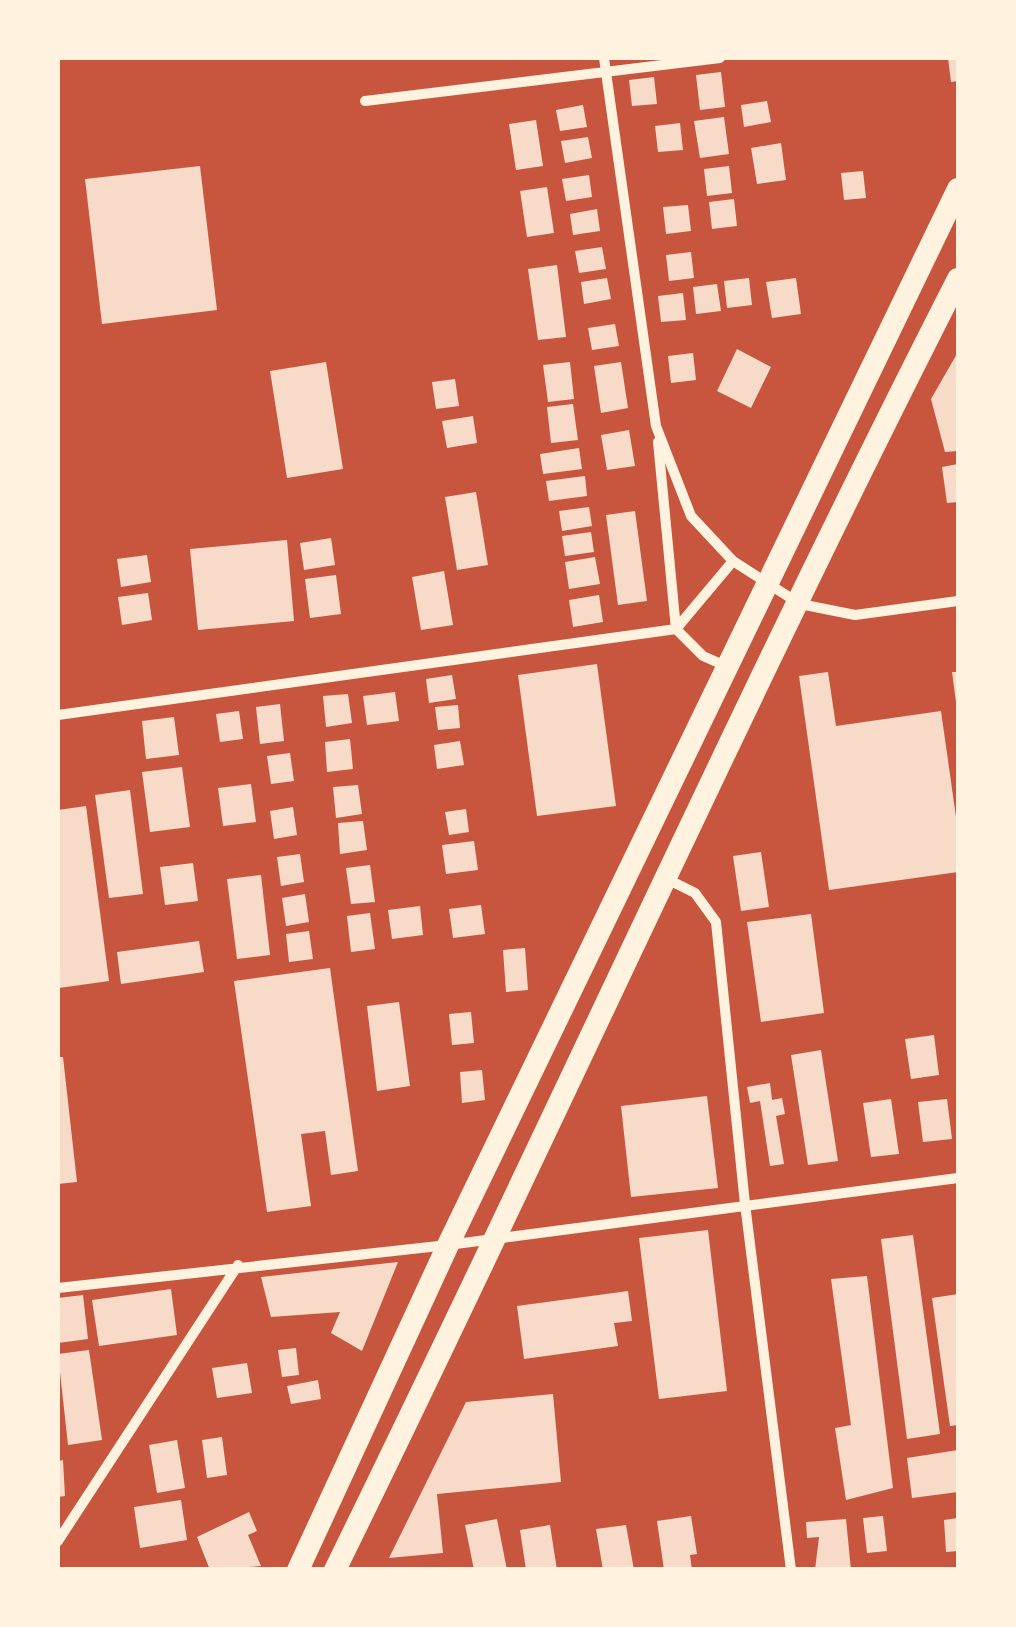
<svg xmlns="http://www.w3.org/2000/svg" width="1016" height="1627" font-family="Montserrat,sans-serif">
<rect width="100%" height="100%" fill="#c8553d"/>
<path fill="#f7dbc8" d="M948 58H958V81L951 82Z
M721 72 725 107 700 110 696 75Z
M654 77 657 104 632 106 629 80Z
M767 101 771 122 744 127 741 105Z
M583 105 587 127 560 131 556 110Z
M724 117 729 154 700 158 694 121Z
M536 120 543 166 516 170 509 124Z
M680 123 683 150 658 152 655 126Z
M588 137 592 158 565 163 561 141Z
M781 143 786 180 757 184 751 148Z
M200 166 217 310 102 324 85 179Z
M729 166 732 193 707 196 704 169Z
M863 171 866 198 844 200 841 173Z
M589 175 592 197 566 201 562 179Z
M547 187 554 233 527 237 520 191Z
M734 199 737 226 712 229 709 202Z
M688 205 691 231 666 234 663 207Z
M597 209 600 231 573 235 570 214Z
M602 247 606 269 579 273 575 251Z
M691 252 694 278 669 281 666 255Z
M557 265 566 337 538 340 528 269Z
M607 278 611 299 584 304 581 282Z
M749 278 752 305 727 308 724 281Z
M796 278 801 314 772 318 766 282Z
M717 284 721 311 696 314 693 287Z
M683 293 686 320 661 322 658 296Z
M615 324 619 346 592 350 588 328Z
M737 349 771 367 751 408 717 391Z
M958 352V451L945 452 931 399Z
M693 353 696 380 671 383 668 356Z
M326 362 343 469 287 478 270 371Z
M570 362 574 399 548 402 543 365Z
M621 362 628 408 601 413 594 366Z
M455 379 459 406 436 409 432 382Z
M573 404 578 440 551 443 547 407Z
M473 416 477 443 447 448 442 421Z
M629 430 635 466 607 470 601 435Z
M579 448 582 469 543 474 540 454Z
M958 464V502L947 503 942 467Z
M585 476 587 496 549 501 546 481Z
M476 492 488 565 457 570 445 497Z
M589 507 592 526 562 531 559 511Z
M635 511 647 601 618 605 606 515Z
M591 532 594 552 565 556 562 536Z
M331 538 335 565 304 570 300 543Z
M287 540 294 621 198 630 190 549Z
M147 555 151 582 121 587 117 559Z
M595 557 600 584 569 589 565 562Z
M444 571 453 625 421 630 412 577Z
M336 575 341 614 310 618 305 579Z
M148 593 152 620 122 625 118 597Z
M599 595 603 622 573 627 569 600Z
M597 664 616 806 537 816 518 675Z
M828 672 836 726 941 711 958 831V872L829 890 799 676Z
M952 672H958V702H956Z
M452 675 456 699 429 703 426 679Z
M395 692 399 721 367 725 363 696Z
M348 694 352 723 326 727 323 696Z
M280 704 284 741 260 744 256 707Z
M458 705 460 728 438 730 435 707Z
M239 711 243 739 220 742 216 714Z
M174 717 179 755 146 759 142 721Z
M350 739 353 769 327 772 325 742Z
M460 741 464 765 437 769 434 745Z
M290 753 294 781 271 784 267 756Z
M182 767 190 827 150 832 142 772Z
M251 784 256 822 223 826 218 788Z
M358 785 362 814 336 818 333 787Z
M130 790 143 894 109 898 95 795Z
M86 806 109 981 59 988 58 810Z
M293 807 297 835 274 839 270 811Z
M466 809 469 832 449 835 445 812Z
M363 821 367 850 340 854 338 823Z
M474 841 478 870 446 874 442 845Z
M761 852 769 907 741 911 733 856Z
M300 854 304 882 281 886 277 857Z
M193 863 198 901 165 905 160 867Z
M370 865 375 902 351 904 346 868Z
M261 875 270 955 237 959 227 879Z
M305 894 309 922 286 926 282 898Z
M481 905 485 934 453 938 449 909Z
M420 906 423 935 392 939 388 910Z
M370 913 375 949 351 952 347 916Z
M811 914 824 1013 761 1022 747 922Z
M309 931 313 959 289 962 286 934Z
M199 941 204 972 121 984 117 952Z
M525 948 528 990 506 992 503 950Z
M330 968 358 1171 331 1175 325 1131 301 1134 311 1206 267 1212 234 981Z
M399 1002 410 1086 377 1091 367 1006Z
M471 1012 474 1043 452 1045 449 1014Z
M934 1035 939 1075 911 1079 905 1039Z
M821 1050 838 1161 808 1165 791 1055Z
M58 1057H63L77 1182 58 1184Z
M482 1070 485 1100 462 1103 460 1072Z
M770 1083 772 1100 782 1098 785 1114 776 1116 784 1164 770 1166 760 1101 750 1103 747 1087Z
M707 1096 718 1188 631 1197 621 1106Z
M891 1099 899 1154 871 1157 863 1103Z
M947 1099 952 1139 923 1142 918 1102Z
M708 1230 727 1391 659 1399 639 1238Z
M913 1235 940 1434 907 1439 881 1239Z
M398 1262 362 1351 331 1333 340 1312 271 1317 261 1277Z
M867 1276 893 1488 846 1500 835 1428 851 1425 831 1279Z
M171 1289 177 1335 99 1346 92 1300Z
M628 1291 632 1321 614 1323 618 1346 524 1359 517 1306Z
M958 1294V1425L950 1426 932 1298Z
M83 1295 88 1339 58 1343V1298Z
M296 1348 299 1375 282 1377 278 1350Z
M89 1350 102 1440 68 1445 58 1354Z
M247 1363 252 1393 217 1398 212 1368Z
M318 1380 321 1399 291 1404 287 1386Z
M553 1394 561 1482 437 1494 443 1553 389 1558 466 1402Z
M222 1437 227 1475 207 1478 202 1440Z
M177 1440 185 1488 157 1493 149 1445Z
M958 1450V1492L912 1498 907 1458Z
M63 1460 65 1496 58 1497V1461Z
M181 1500 187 1540 140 1548 134 1507Z
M249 1512 257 1531 248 1535 261 1566 210 1570 197 1537Z
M691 1516 697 1554 690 1555 692 1570H664L657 1521Z
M883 1516 887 1551 867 1553 863 1518Z
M958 1518V1551L946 1552 944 1520Z
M497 1519 507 1570H474L465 1525Z
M846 1519 851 1570H815L819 1537 807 1538 806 1522Z
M550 1525 557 1570H526L520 1530Z
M626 1525 634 1570H603L596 1529Z"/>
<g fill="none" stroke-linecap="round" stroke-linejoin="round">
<path stroke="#fff3e0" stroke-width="10" d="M604 58 656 426 691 516 733 561 800 604 855 615 958 601
M365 101 720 58
M658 442 676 629 703 656 728 667
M58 715 676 629 733 561
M667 879 695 893 716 922 745 1204 791 1570
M58 1288 448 1245 958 1178
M58 1541 238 1265"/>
<path stroke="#fff3e0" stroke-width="22" d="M298 1570 448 1245 958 189
M335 1570C546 1141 741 704 958 279"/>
</g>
<rect width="1016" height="1627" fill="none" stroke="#fff3e0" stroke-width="120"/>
</svg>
